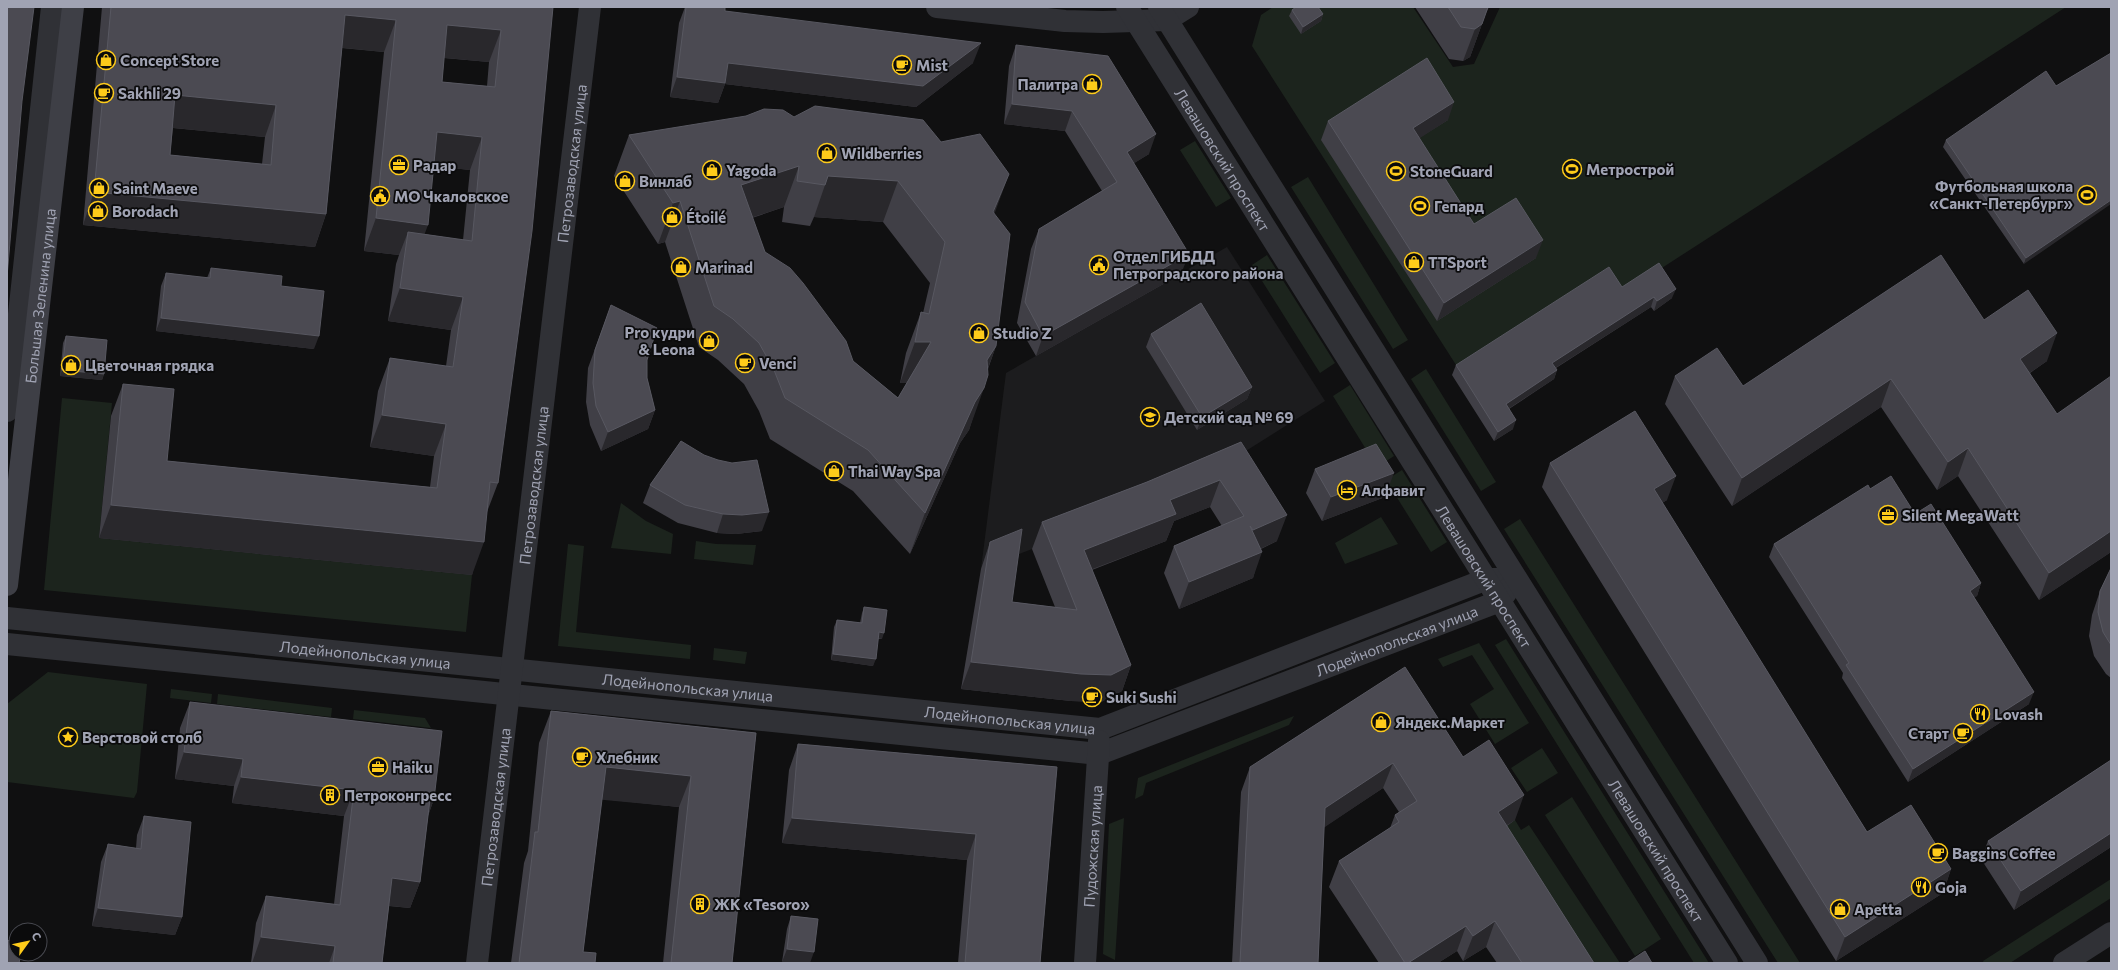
<svg xmlns="http://www.w3.org/2000/svg" width="2118" height="970" font-family="Commissioner,sans-serif">
<rect width="100%" height="100%" fill="#101011"/>
<path fill="#1c1c1e" d="M1227 247 1325 401 1195 483 1137 508 981 569 1006 373Z"/>
<path fill="#1c241d" d="M1273 7H1413L1453 67 1474 64 1500 7H2066L1620 295 1458 368 1252 46 1261 15Z
M1195 141 1231 198 1216 207 1180 150Z
M1308 177 1408 340 1393 349 1291 187Z
M1267 255 1335 363 1320 373 1252 265Z
M1426 369 1496 482 1481 491 1411 379Z
M1350 385 1394 456 1377 467 1333 396Z
M62 398 112 403 99 538 472 575 466 632 44 590Z
M1402 470 1447 542 1431 552 1386 480Z
M621 503 646 521 673 534 671 554 611 548Z
M1381 517 1398 544 1345 564 1335 543Z
M1520 519 1800 963H1778L1504 529Z
M696 541 716 544 756 545 753 565 694 559Z
M568 544 584 546 576 632 691 645 690 659 558 646Z
M1506 639 1709 963H1694L1495 645Z
M1479 643 1529 723 1495 744 1470 704 1494 689 1472 655 1443 667 1438 659Z
M714 648 747 652 745 664 713 660Z
M48 672 147 684 137 792 134 798 7 782V704Z
M171 689 212 694 211 703 170 698Z
M218 694 332 708 331 717 217 704Z
M354 710 425 718 431 728 353 719Z
M1294 716 1289 725 1146 783 1143 795 1135 799 1138 778Z
M1542 748 1558 773 1527 792 1511 768Z
M1572 797 1661 939 1635 956 1545 815Z
M1124 818 1115 960 1103 954 1109 824Z
M1515 820 1521 830 1529 825 1620 963H1569L1488 837Z
M2111 879V898L2010 963H1984L1983 961Z"/>
<g fill="none" stroke-linecap="round" stroke-linejoin="round">
<g stroke="#303136" stroke-width="22">
<path d="M937 7 1065 21 1103 22 1167 20 1188 7"/>
<path d="M7 411 17 333 52 7"/>
<path id="s1" d="M7 618 1100 729 1487 579H1504"/>
<path id="s2" d="M7 644 1099 754 1500 601 1516 579"/>
<path id="s3" d="M477 963 590 7"/>
<path id="s4" d="M1085 963 1099 741"/>
<path d="M2064 963 2111 933"/>
</g>
<g stroke="#303136" stroke-width="22">
<path id="s5" d="M1127 7 1727 963"/>
<path d="M1159 7 1757 963"/>
</g>
<path stroke="#3e3f46" stroke-width="22" id="s6" d="M7 585 73 7"/>
</g>
<path fill="#403f46" fill-rule="evenodd" d="M102 7H553L498 483 487 512 472 575 99 538 111 416 123 384 167 461 430 487 434 456 370 447 378 391 390 358 446 366 451 330 388 321 396 264 399 255 364 251 384 52 342 48 326 214 315 247 83 225ZM444 58 489 62 487 86 442 82ZM173 128 265 137 262 164 170 155ZM434 166 470 170 463 240 424 234Z
M685 7H725V11L973 63 916 107 725 84 718 103 670 97 679 23Z
M1415 7H1489L1486 13 1470 57 1463 61 1449 59Z
M1292 10 1323 14 1321 21 1301 34 1289 16Z
M1016 45 1149 154 1134 163 1181 274 1036 356 1017 323 1031 249 1039 229 1102 191 1065 131 1004 124 1009 66Z
M2111 53 2024 264 1943 147 1946 140 2056 86Z
M794 117 994 214 996 346 988 369 969 430 960 443 910 554 853 491 770 439 759 411 744 384 718 360 699 347 665 242 658 244 614 176 629 135ZM784 207 782 222 810 226 814 217 883 222 930 283 923 313 921 312 906 353 900 383H907L898 398 853 361 765 252 752 218Z
M1448 120 1419 138 1474 224 1536 258 1437 321 1321 140 1328 121Z
M211 268 314 349 156 331 161 286 166 273 207 278Z
M1622 287 1672 298 1654 311 1651 307 1556 368 1557 370 1554 379 1509 409 1513 429 1494 441 1452 375 1456 365Z
M611 305 647 360V378L655 410 648 429 601 451 590 425 586 402 588 368Z
M1984 320 2047 361 2030 373 2111 552 2039 600 1958 476 1937 490 1881 407 1732 506 1665 404 1675 376 1743 386Z
M1151 334 1252 387 1247 399 1197 430 1146 347Z
M66 336 104 374 102 380 60 376 63 343Z
M681 441 762 531 736 534 717 533 678 523 643 503 650 485Z
M1241 442 1277 541 1261 549 1253 578 1179 609 1164 573 1174 546 1222 526 1210 507 1174 521 1166 541 1092 570 1131 665 1122 691 1101 702 1071 701 961 689 981 569 990 542 1012 602 1055 607 1032 549 1042 522 1147 482Z
M1550 463 1667 500 1662 503 1867 832 1951 869 1943 893 1836 961 1542 487Z
M1315 469 1385 497 1322 521 1306 493Z
M1870 489 1915 514 1981 583 1977 596 1974 597 2029 704 1908 782 1842 678 1843 673 1769 557 1774 544Z
M2111 568V678L2106 674 2094 656 2089 636 2092 615 2100 591Z
M864 607 882 639H878L873 666 831 660 834 627 837 620 860 623 862 613Z
M190 702 434 799 428 816 420 882 410 908 389 906 382 963H251L256 923 266 896 334 904 344 816 232 803 234 786 175 779 180 728Z
M551 711 756 733 732 963H663L679 807 602 799 583 952 595 963H511L524 863 528 851 539 743Z
M798 744 1057 767 1040 963H958L967 860 782 843 789 770Z
M1463 757 1515 820 1507 826 1594 963H1497L1486 947 1463 961 1457 951 1438 963H1379L1329 887 1339 861 1390 828 1395 815 1399 812 1383 788 1324 827 1318 963H1232L1241 792 1250 767Z
M2111 760V847L2014 910 1981 859 1988 841Z
M144 816 182 917 175 935 92 926 101 862 108 844 136 848 137 835Z
M791 916 818 919 782 962 787 929Z"/>
<path fill="#29282c" d="M1323 14 1321 21 1301 34 1303 27Z
M345 15 396 20 384 52 334 47Z
M1482 24 1470 57 1463 61 1475 29Z
M447 25 501 30 489 62 435 57Z
M981 43 973 63 916 107 725 84 718 103 670 97 677 77 728 63Z
M175 95 276 105 265 137 164 127Z
M1454 102 1448 120 1406 147 1413 128Z
M1012 104 1072 111 1065 131 1004 124Z
M437 132 482 137 470 170 425 165Z
M1156 134 1149 154 1120 172 1127 152Z
M799 166 784 207 726 226 741 185Z
M1009 174 994 215 993 212Z
M828 176 898 181 883 222 814 217 825 185Z
M94 192 326 214 315 247 83 225Z
M2111 200V204L2024 264 2026 258Z
M680 201 665 242 658 244 673 203Z
M376 218 428 225 416 257 408 232 399 255 364 251Z
M1543 240 1536 258 1437 321 1444 303Z
M1189 254 1181 274 1036 356 1043 336Z
M400 288 463 297 451 330 388 321Z
M1676 289 1672 298 1654 311 1657 301Z
M1654 297 1651 307 1549 372 1552 363Z
M161 318 319 336 314 349 156 331Z
M2057 333 2047 361 2010 386 2020 359Z
M915 342H931L916 383H900Z
M996 346 981 387 987 360Z
M62 370 104 374 102 380 60 376Z
M1557 370 1554 379 1502 413 1506 404Z
M1891 379 1881 407 1732 506 1742 478Z
M1252 387 1247 399 1197 430 1202 417Z
M984 388 969 430 960 443 910 554 925 513 975 402Z
M655 410 648 429 601 451 608 432Z
M382 415 446 424 434 456 370 447Z
M1516 420 1513 429 1494 441 1498 432Z
M1968 448 1958 476 1937 490 1948 462Z
M1394 473 1385 497 1322 521 1331 497Z
M1676 476 1667 500 1645 513 1654 489Z
M1220 480 1210 507 1174 521 1166 541 1074 576 1084 550 1170 500Z
M111 505 484 542 472 575 99 538Z
M769 512 762 531 736 534 717 533 723 514Z
M1287 515 1277 541 1243 557 1253 530Z
M2111 531V552L2039 600 2049 573Z
M1262 552 1253 578 1179 609 1189 582Z
M1981 583 1977 596 1965 603 1970 591Z
M879 632 884 633 882 639 877 638Z
M833 654 876 659 873 666 831 660Z
M971 662 1131 665 1122 691 1101 702 1071 701 961 689Z
M2034 692 2029 704 1908 782 1913 769Z
M184 752 243 759 234 786 175 779Z
M1393 763 1383 788 1316 833 1325 808Z
M606 767 691 776 679 807 594 799Z
M241 777 354 790 344 816 232 803Z
M1524 795 1515 820 1488 837 1498 812Z
M430 799H434L424 826Z
M792 818 976 834 967 860 782 843Z
M2111 833V847L2014 910 2021 891Z
M1951 869 1943 893 1836 961 1845 937Z
M392 878 420 882 410 908 382 905Z
M98 908 182 917 175 935 92 926Z
M1495 921 1486 947 1463 961 1473 936Z
M1466 926 1457 951 1438 963H1408Z
M261 937 335 946 329 963H252Z
M787 949 814 952 810 963H794L782 962Z"/>
<path fill="#4b4a52" stroke="#585861" fill-rule="evenodd" d="M7 7H34L22 101 7 277Z
M111 7H553L532 231 498 483 490 482 484 542 111 505 123 384 174 389 167 461 437 488 446 424 382 415 390 358 453 367 463 297 400 288 408 232 472 241 482 137 437 132 428 225 376 218 396 20 345 15 326 214 94 192ZM447 25 501 30 495 87 442 82ZM175 95 276 105 271 165 170 155Z
M686 7H725V11L981 43 923 86 728 63 725 83 677 77Z
M1296 7H1318L1323 14 1303 27 1292 10Z
M1448 7H1488L1482 24 1475 29 1461 27Z
M1016 45 1108 56 1156 134 1127 152 1189 254 1043 336 1025 302 1039 229 1117 182 1072 111 1012 104Z
M2111 53V200L2026 258 1946 140 2046 71 2056 86Z
M1427 58 1454 102 1413 128 1474 224 1516 198 1543 240 1444 303 1328 121Z
M815 106 923 120 941 142 980 134 1009 174 993 212 1010 234 996 346 987 360 988 375 984 388 975 402 925 513 868 450 785 398 774 370 759 343 733 319 714 306 680 201 673 203 629 135 746 116 764 109 783 110 794 117ZM799 166 797 181 825 185 828 176 898 181 945 242 929 314 921 312 915 342H931L898 398 853 361 846 341 803 283 790 268 765 252 741 185Z
M1941 255 1984 320 2028 290 2057 333 2020 359 2057 414 2111 376V531L2049 573 1968 448 1948 462 1891 379 1742 478 1675 376 1717 348 1743 386Z
M1659 263 1676 289 1657 301 1654 297 1552 363 1557 370 1506 404 1516 420 1498 432 1456 365 1609 267 1622 287Z
M211 268 282 276 281 286 324 291 319 336 161 318 166 273 210 278Z
M1201 303 1252 387 1202 417 1151 334Z
M611 305 657 328 647 360V378L655 410 608 432 596 406 593 383 595 350Z
M66 336 107 340 104 374 62 370Z
M1635 411 1676 476 1654 489 1867 832 1911 805 1951 869 1845 937 1550 463Z
M681 441 704 455 718 460 732 463 757 460 769 512 742 515 723 514 685 505 650 485Z
M1241 442 1287 515 1253 530 1250 526 1262 552 1189 582 1174 546 1244 516 1220 480 1170 500 1176 514 1084 550 1131 665 1111 675 1081 674 971 662 990 542 1022 529 1012 602 1077 610 1042 522 1147 482Z
M1376 444 1394 473 1331 497 1315 469Z
M1891 476 1915 514 1931 504 1981 583 1970 591 2034 692 1913 769 1846 665 1849 663 1774 544 1868 485 1870 489Z
M2111 568V645L2103 632 2098 612 2100 591Z
M864 607 887 610 884 633 879 632 876 659 833 654 837 620 862 623Z
M1405 667 1463 757 1489 740 1524 795 1498 812 1594 963H1522L1495 921 1473 936 1466 926 1408 963H1405L1339 861 1399 822 1395 815 1417 801 1393 763 1325 808 1318 963H1240L1250 767Z
M190 702 442 731 434 799H430L420 882 392 878 382 963H333L335 946 261 937 266 896 340 905 354 790 241 777 243 759 184 752Z
M551 711 756 733 732 963H671L691 776 606 767 583 952 596 953 595 963H519L535 832H538Z
M798 744 1057 767 1040 963H965L976 834 792 818Z
M2111 760V833L2021 891 1988 841Z
M144 816 191 822 182 917 98 908 108 844 141 849Z
M791 916 818 919 814 952 787 949Z
M7 940 16 943V954H21L19 963H7Z
M1645 951 1652 963H1627Z"/>
<defs>
<g id="shop-ring" transform="scale(1)"><circle r="9.5" fill="#0b0b0c" stroke="#fecb1a" stroke-width="1.5"/><path d="M-5-2.5h2.3a2.7 3.5 0 0 1 5.4 0H5L5.5 6h-11ZM-1.5-2.5h3a1.5 2.3 0 0 0-3 0Z" fill="#fecb1a"/></g>
<g id="cafe-ring" transform="scale(1)"><circle r="9.5" fill="#0b0b0c" stroke="#fecb1a" stroke-width="1.5"/><path d="M-5.5-4.5H6V0H3Q3 3.5 0 3.5H-2.5Q-5.5 3.5-5.5 0ZM3-3.2v2h1.7v-2ZM-6 4.5H4V6H-6Z" fill="#fecb1a"/></g>
<g id="office-ring" transform="scale(1)"><circle r="9.5" fill="#0b0b0c" stroke="#fecb1a" stroke-width="1.5"/><path d="M-6-3h4V-5.5h4V-3h4V5H-6ZM-1-4.5V-3h2v-1.5ZM-6 0V1H6V0Z" fill="#fecb1a"/></g>
<g id="stadium-ring" transform="scale(1)"><circle r="9.5" fill="#0b0b0c" stroke="#fecb1a" stroke-width="1.5"/><path d="M0-5a6.5 5 0 1 0 0 10a6.5 5 0 1 0 0-10ZM-3.5-1.8h7v3.6h-7Z" fill="#fecb1a"/></g>
<g id="civic-ring" transform="scale(1)"><circle r="9.5" fill="#0b0b0c" stroke="#fecb1a" stroke-width="1.5"/><path d="M-.6-6.5H3V-4.5H.6V-3L4-1V1h2V6H-6V1h2V-1L-.6-3ZM-1.2 2.5V6h2.4V2.5Z" fill="#fecb1a"/></g>
<g id="school-ring" transform="scale(1)"><circle r="9.5" fill="#0b0b0c" stroke="#fecb1a" stroke-width="1.5"/><path d="M0-5L7-2L0 1L-7-2ZM-4 1L0 2.5L4 1V4Q0 6-4 4Z" fill="#fecb1a"/></g>
<g id="hotel-ring" transform="scale(1)"><circle r="9.5" fill="#0b0b0c" stroke="#fecb1a" stroke-width="1.5"/><path d="M-6-4.5h1.5V1H6V5H4.5V3h-9V5H-6ZM-4 0a1.8 1.8 0 1 1 3.6 0ZM.5 0V-2.5h3Q6-2.5 6 0Z" fill="#fecb1a"/></g>
<g id="restaurant-ring" transform="scale(1)"><circle r="9.5" fill="#0b0b0c" stroke="#fecb1a" stroke-width="1.5"/><path d="M-5-6h1v4h1v-4h1v4h1v-4h1v5L-1.5 .5V6h-2V.5L-5-1ZM5-6V6H3V1.5H1.5Q1.5-4 5-6Z" fill="#fecb1a"/></g>
<g id="sight-ring" transform="scale(1)"><circle r="9.5" fill="#0b0b0c" stroke="#fecb1a" stroke-width="1.5"/><path d="M0-6L1.8-2.2L6-1.7L2.9 1.2L3.7 5.4L0 3.3L-3.7 5.4L-2.9 1.2L-6-1.7L-1.8-2.2Z" fill="#fecb1a"/></g>
<g id="building-ring" transform="scale(1)"><circle r="9.5" fill="#0b0b0c" stroke="#fecb1a" stroke-width="1.5"/><path d="M-4-6H4V6H1V3H-1V6H-4ZM-2.5-4.3h1.7v1.8h-1.7ZM.8-4.3h1.7v1.8H.8ZM-2.5-1h1.7V.8h-1.7ZM.8-1h1.7V.8H.8Z" fill="#fecb1a"/></g>
</defs>
<g fill-rule="evenodd">
<use href="#shop-ring" x="106" y="60"/>
<use href="#cafe-ring" x="902" y="65"/>
<use href="#shop-ring" x="1092" y="84"/>
<use href="#cafe-ring" x="104" y="93"/>
<use href="#shop-ring" x="827" y="153"/>
<use href="#office-ring" x="399" y="165"/>
<use href="#stadium-ring" x="1572" y="169"/>
<use href="#shop-ring" x="712" y="170"/>
<use href="#stadium-ring" x="1396" y="171"/>
<use href="#shop-ring" x="625" y="181"/>
<use href="#shop-ring" x="99" y="188"/>
<use href="#stadium-ring" x="2087" y="195"/>
<use href="#civic-ring" x="380" y="196"/>
<use href="#stadium-ring" x="1420" y="206"/>
<use href="#shop-ring" x="98" y="211"/>
<use href="#shop-ring" x="672" y="217"/>
<use href="#shop-ring" x="1414" y="262"/>
<use href="#civic-ring" x="1099" y="265"/>
<use href="#shop-ring" x="681" y="267"/>
<use href="#shop-ring" x="979" y="333"/>
<use href="#shop-ring" x="709" y="341"/>
<use href="#cafe-ring" x="745" y="363"/>
<use href="#shop-ring" x="71" y="365"/>
<use href="#school-ring" x="1150" y="417"/>
<use href="#shop-ring" x="834" y="471"/>
<use href="#hotel-ring" x="1347" y="490"/>
<use href="#office-ring" x="1888" y="515"/>
<use href="#cafe-ring" x="1092" y="697"/>
<use href="#restaurant-ring" x="1980" y="714"/>
<use href="#shop-ring" x="1381" y="722"/>
<use href="#cafe-ring" x="1963" y="733"/>
<use href="#sight-ring" x="68" y="737"/>
<use href="#cafe-ring" x="582" y="757"/>
<use href="#office-ring" x="378" y="767"/>
<use href="#building-ring" x="330" y="795"/>
<use href="#cafe-ring" x="1938" y="853"/>
<use href="#restaurant-ring" x="1921" y="887"/>
<use href="#building-ring" x="700" y="904"/>
<use href="#shop-ring" x="1840" y="909"/>
</g>
<g text-anchor="middle" dominant-baseline="central" stroke-width="3.5" stroke-linejoin="round" paint-order="stroke">
<g font-size="15" font-weight="bold" fill="#a0a3b3" stroke="#0b0b0c" text-anchor="start">
<text x="120" y="60">Concept Store</text>
<text x="916" y="65">Mist</text>
<text x="1078" y="84" text-anchor="end">Палитра</text>
<text x="118" y="93">Sakhli 29</text>
<text x="841" y="153">Wildberries</text>
<text x="413" y="165">Радар</text>
<text x="1586" y="169">Метрострой</text>
<text x="726" y="170">Yagoda</text>
<text x="1410" y="171">StoneGuard</text>
<text x="639" y="181">Винлаб</text>
<text x="2073" y="186" text-anchor="end">Футбольная школа<tspan x="2073" dy="17">«Санкт-Петербург»</tspan></text>
<text x="113" y="188">Saint Maeve</text>
<text x="394" y="196">МО Чкаловское</text>
<text x="1434" y="206">Гепард</text>
<text x="112" y="211">Borodach</text>
<text x="686" y="217">Étoilé</text>
<text x="1113" y="256">Отдел ГИБДД<tspan x="1113" dy="17">Петроградского района</tspan></text>
<text x="1428" y="262">TTSport</text>
<text x="695" y="267">Marinad</text>
<text x="695" y="332" text-anchor="end">Pro кудри<tspan x="695" dy="17">&amp; Leona</tspan></text>
<text x="993" y="333">Studio Z</text>
<text x="759" y="363">Venci</text>
<text x="85" y="365">Цветочная грядка</text>
<text x="1164" y="417">Детский сад № 69</text>
<text x="848" y="471">Thai Way Spa</text>
<text x="1361" y="490">Алфавит</text>
<text x="1902" y="515">Silent MegaWatt</text>
<text x="1106" y="697">Suki Sushi</text>
<text x="1994" y="714">Lovash</text>
<text x="1395" y="722">Яндекс.Маркет</text>
<text x="1949" y="733" text-anchor="end">Старт</text>
<text x="82" y="737">Верстовой столб</text>
<text x="596" y="757">Хлебник</text>
<text x="392" y="767">Haiku</text>
<text x="344" y="795">Петроконгресс</text>
<text x="1952" y="853">Baggins Coffee</text>
<text x="1935" y="887">Goja</text>
<text x="714" y="904">ЖК «Tesoro»</text>
<text x="1854" y="909">Apetta</text>
</g>
<g font-size="15" fill="#a0a3b3" stroke="#0b0b0c">
<text stroke="none"><textPath href="#s5" startOffset="180">Левашовский проспект</textPath></text>
<text stroke="none"><textPath href="#s3" startOffset="805">Петрозаводская улица</textPath></text>
<text stroke="none"><textPath href="#s6" startOffset="291">Большая Зеленина улица</textPath></text>
<text stroke="none"><textPath href="#s3" startOffset="481">Петрозаводская улица</textPath></text>
<text stroke="none"><textPath href="#s5" startOffset="672">Левашовский проспект</textPath></text>
<text stroke="none"><textPath href="#s2" startOffset="1416">Лодейнопольская улица</textPath></text>
<text stroke="none"><textPath href="#s1" startOffset="360">Лодейнопольская улица</textPath></text>
<text stroke="none"><textPath href="#s1" startOffset="684">Лодейнопольская улица</textPath></text>
<text stroke="none"><textPath href="#s1" startOffset="1008">Лодейнопольская улица</textPath></text>
<text stroke="none"><textPath href="#s3" startOffset="157">Петрозаводская улица</textPath></text>
<text stroke="none"><textPath href="#s4" startOffset="117">Пудожская улица</textPath></text>
<text stroke="none"><textPath href="#s5" startOffset="996">Левашовский проспект</textPath></text>
</g>
</g>
<rect width="2118" height="970" fill="none" stroke="#a0a3b3" stroke-width="16"/>
<g transform="translate(28 942) rotate(57)"><circle r="19" fill="#0b0b0c" stroke="#47484f"/>
<path d="M0-3L7 15L0 10L-7 15Z" fill="#fecb1a"/>
<text y="-6" font-size="11" font-weight="bold" text-anchor="middle" fill="#a0a3b3">С</text>
</g>
</svg>
